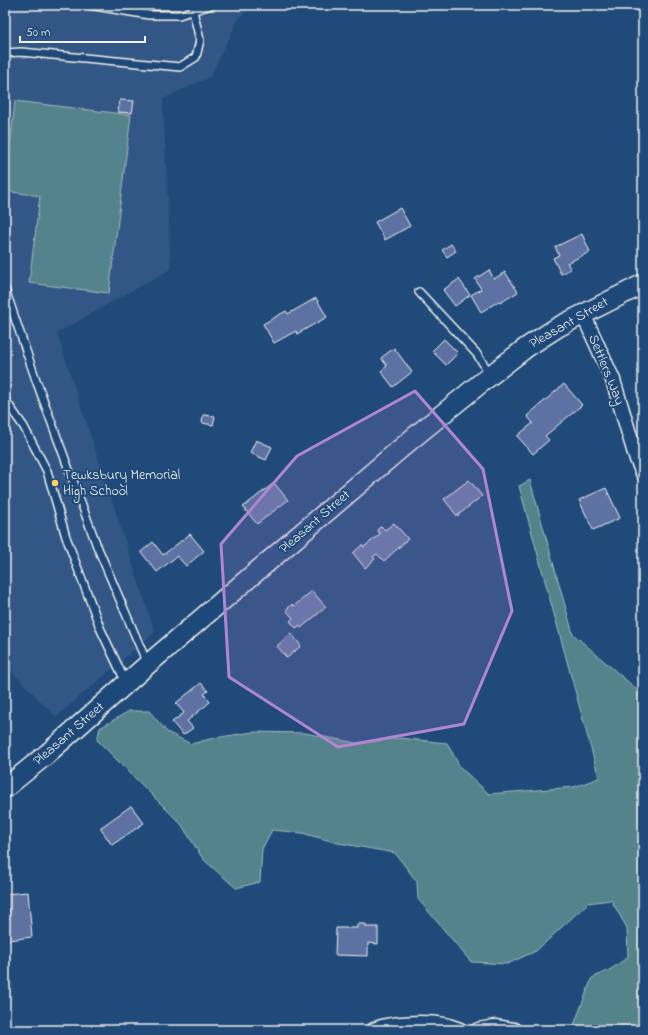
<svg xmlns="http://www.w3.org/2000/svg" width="648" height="1035" font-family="'Indie Flower',sans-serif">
<rect width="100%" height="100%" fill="#1f4a7a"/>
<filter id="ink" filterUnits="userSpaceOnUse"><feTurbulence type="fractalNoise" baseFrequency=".025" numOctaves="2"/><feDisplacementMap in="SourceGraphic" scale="8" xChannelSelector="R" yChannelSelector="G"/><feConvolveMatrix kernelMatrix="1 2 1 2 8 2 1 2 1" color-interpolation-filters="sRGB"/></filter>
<g filter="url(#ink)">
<path fill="#325686" d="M5 5H255L239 18 210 77 163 99 171 269 57 333 155 632 56 717 5 665Z"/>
<path fill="#55838c" stroke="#a4baba" d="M15 101 131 115 109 293 29 283 40 196 5 191Z
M530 480 573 634 643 695V1030H572L592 978 611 969 628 957 627 928 611 900 588 903 536 951 507 964 471 962 418 899 417 882 395 853 338 843 302 833 272 830 262 849 260 882 236 888 203 859 181 824 97 740 100 728 129 711H149L167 732 191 744 214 738 253 732 305 733 356 743 399 738 447 743 460 767 489 794 574 787 599 778 519 486Z"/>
<path fill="#5d72a2" stroke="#f4f1e8" d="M120 100 134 101 132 113 118 112Z
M400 208 410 226 385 240 375 222Z
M582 234 590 252 567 263 571 269 561 274 553 258 559 255 555 247Z
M451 244 456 251 447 257 442 250Z
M489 270 494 279 505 272 518 292 500 303 499 301 481 312 471 295 481 289 475 279Z
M459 279 470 295 455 306 443 290Z
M316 298 327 317 297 334 296 331 274 343 263 324 286 311 288 314Z
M444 339 458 353 446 365 432 351Z
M394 348 412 372 393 387 381 371 387 366 381 358Z
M564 384 582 405 545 436 549 440 533 454 517 436 533 423 527 416Z
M203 415 215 416 213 425 202 423Z
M256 440 272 447 266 460 250 453Z
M469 480 482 496 457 516 444 499Z
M274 483 288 500 257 524 243 507Z
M606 488 620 518 593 530 579 500Z
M394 523 408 539 384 561 377 554 373 557 375 559 365 568 353 553 362 545 364 547 380 534 377 530 381 526 385 530Z
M190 534 204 551 186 566 177 556 157 572 141 552 153 542 163 555Z
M312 591 326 607 301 628 299 626 296 628 290 621 293 618 286 610 292 604 294 606Z
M291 633 301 646 287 658 277 646Z
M201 683 208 691 204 694 210 702 187 721 193 728 183 735 172 722 184 713 176 703Z
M131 806 144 823 112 845 100 828Z
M28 892 32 937 8 940 5 911V894Z
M357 924H366V927H378V944L368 943V956L335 955 336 928H357Z"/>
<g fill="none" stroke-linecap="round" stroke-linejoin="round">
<g stroke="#f4f1e8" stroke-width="10">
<path id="service" d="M89 5 149 15H179L211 5
M5 53 21 52 180 67 196 57 200 40 193 11
M5 289 36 380 97 546 147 663
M419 292 476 353 491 375
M5 400 24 427 47 471 66 537 101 630 126 683"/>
</g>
<g stroke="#f4f1e8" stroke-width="17">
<path id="minor" d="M583 314 613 380 636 457 643 473
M374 1030C388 1022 428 1022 445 1025 450 1026 455 1028 460 1030
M478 1030 495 1027 514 1030"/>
</g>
<g stroke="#f4f1e8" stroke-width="22">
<path id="secondary" d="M5 788 47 754 147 665 413 438 482 382 527 347 558 327 643 284"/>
</g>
<use href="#service" stroke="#1f4a7a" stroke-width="7"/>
<use href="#minor" stroke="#1f4a7a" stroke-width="14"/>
<use href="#secondary" stroke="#1f4a7a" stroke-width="19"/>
</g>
</g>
<path fill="#b185d1" fill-opacity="0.2" stroke="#b185d1" stroke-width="3" stroke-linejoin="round" d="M415 391 483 469 512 611 464 724 338 747 229 677 221 544 297 456Z"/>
<circle fill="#ffd166" stroke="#1f4a7a" stroke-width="1.5" cx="55" cy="483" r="4"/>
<g text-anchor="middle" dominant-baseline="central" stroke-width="4" stroke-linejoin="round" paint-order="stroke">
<g font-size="14" fill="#f4f1e8" stroke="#1f4a7a">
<text transform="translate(569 323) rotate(-30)">Pleasant Street</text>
<text transform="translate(606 370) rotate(68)">Settlers Way</text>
<text transform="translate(315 522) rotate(-41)">Pleasant Street</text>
<text transform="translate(69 734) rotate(-41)">Pleasant Street</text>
</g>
<g font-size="14" fill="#f4f1e8" stroke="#1f4a7a" text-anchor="start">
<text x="63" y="475">Tewksbury Memorial<tspan x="63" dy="16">High School</tspan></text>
</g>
</g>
<rect width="648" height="1035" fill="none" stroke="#1f4a7a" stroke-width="20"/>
<rect x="10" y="10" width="628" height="1015" fill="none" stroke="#f4f1e8" stroke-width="1.5" filter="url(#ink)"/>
<path d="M20 36v6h125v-6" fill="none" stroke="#f4f1e8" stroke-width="2"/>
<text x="26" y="36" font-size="12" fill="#f4f1e8" stroke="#1f4a7a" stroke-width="3" paint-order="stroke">50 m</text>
</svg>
